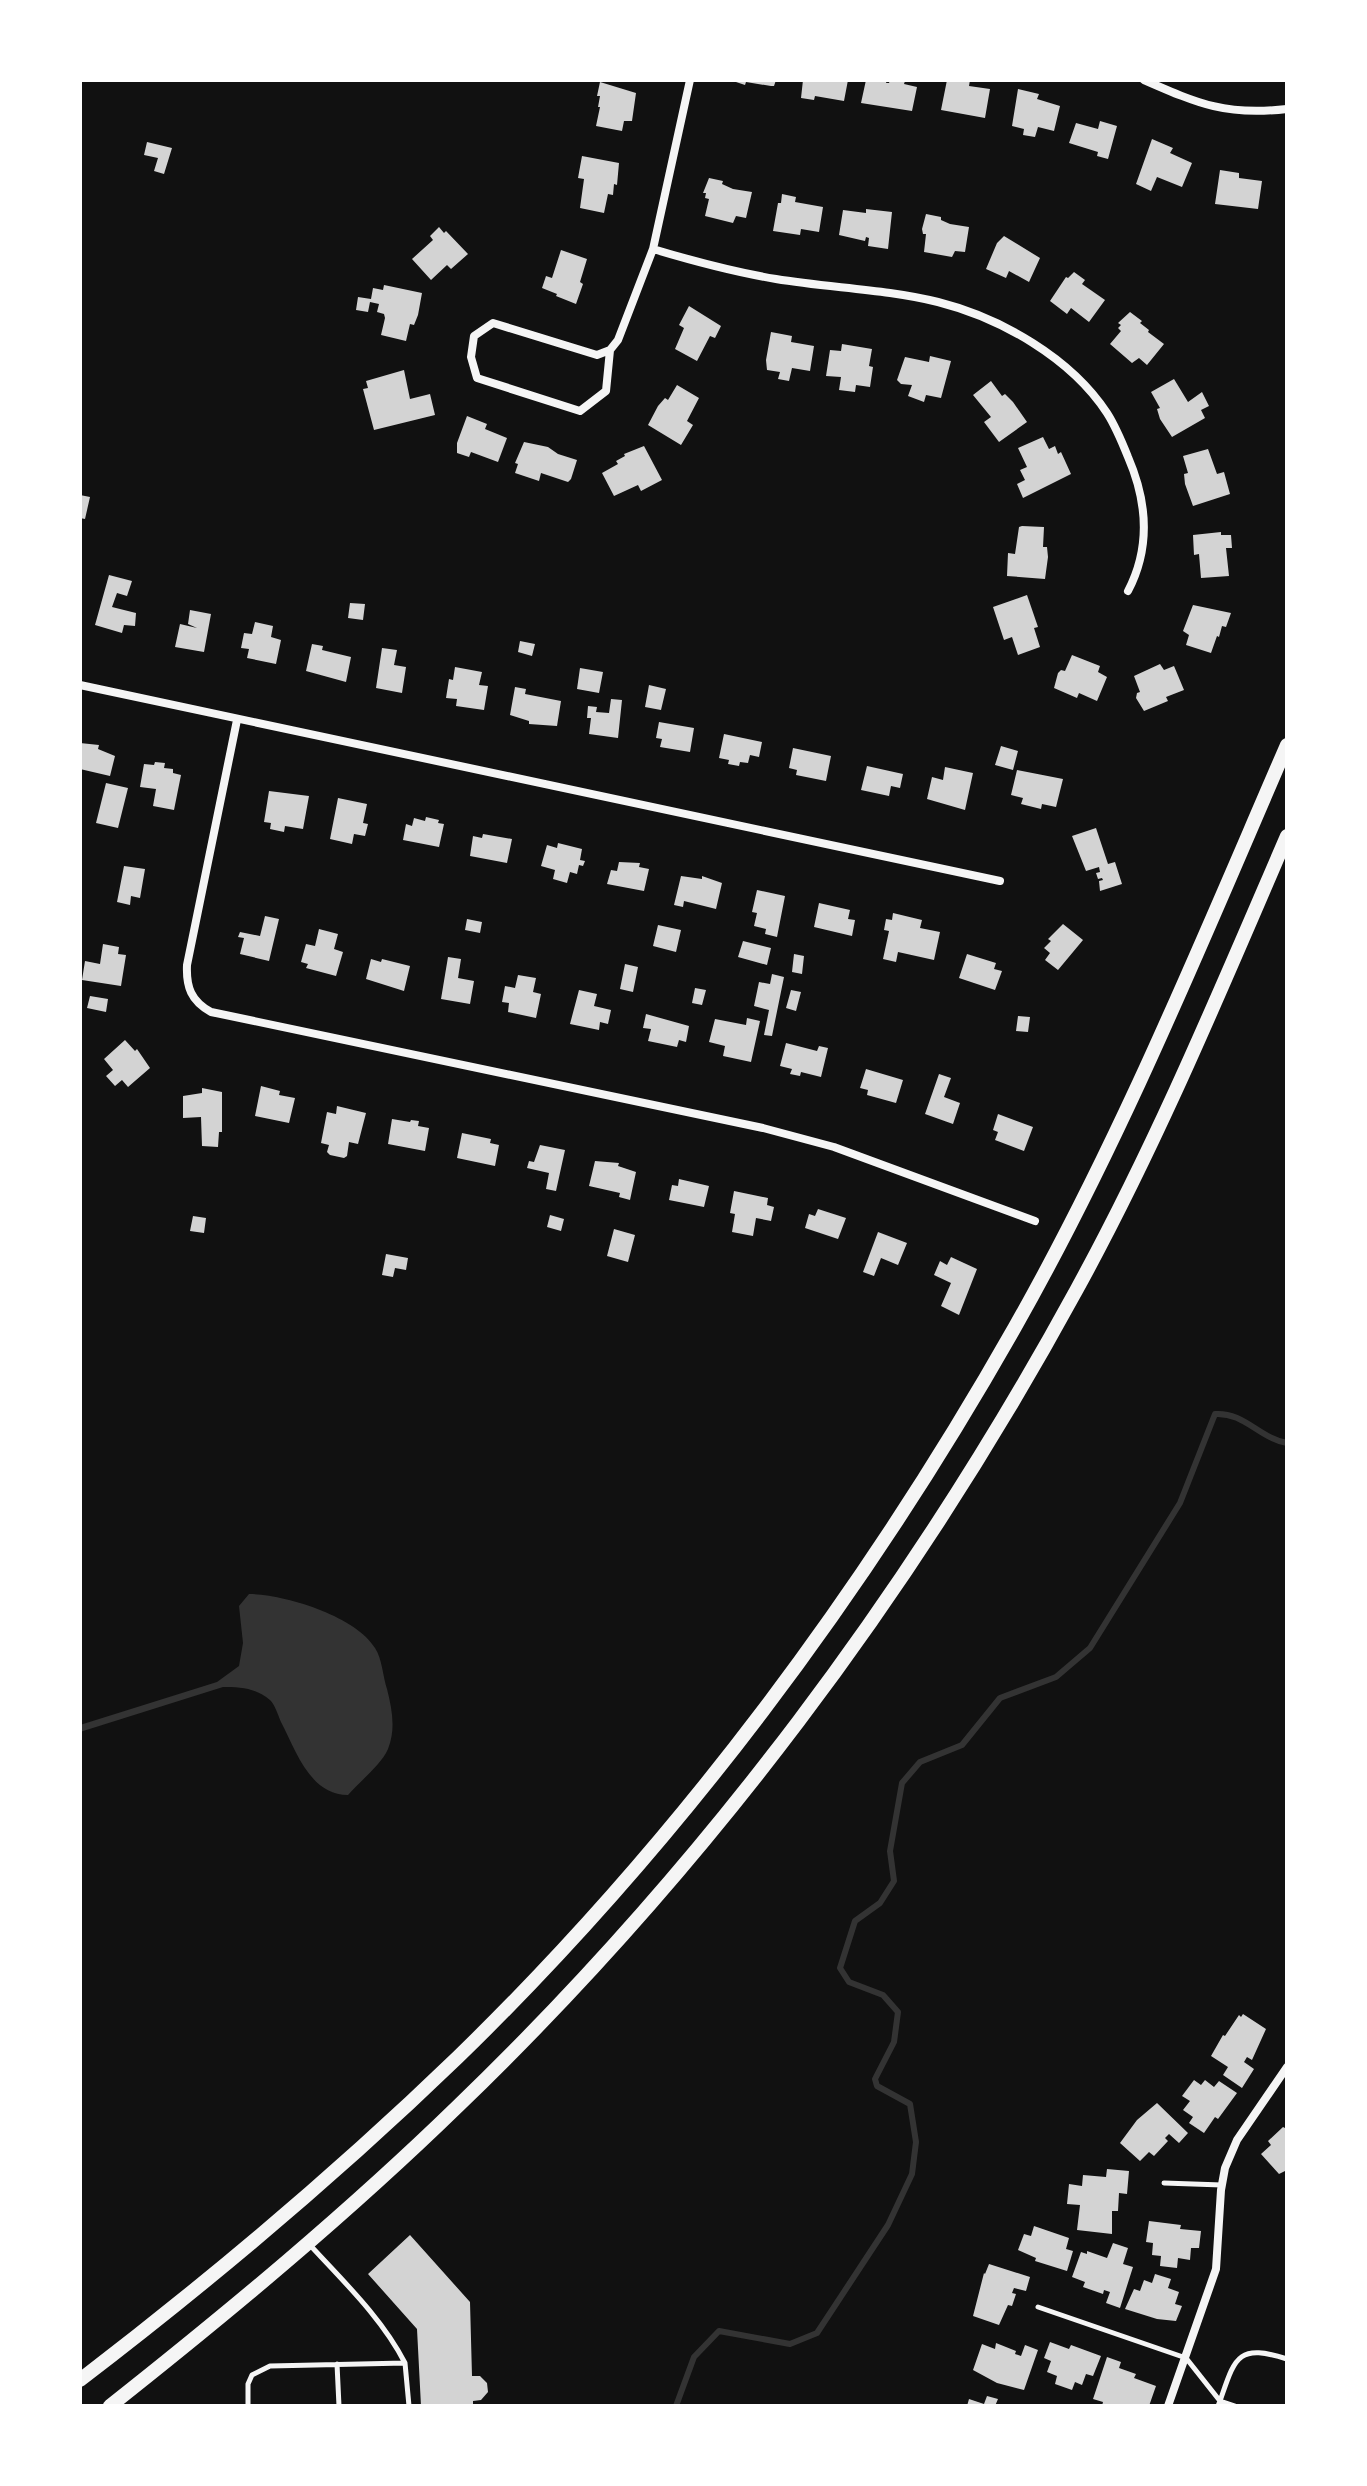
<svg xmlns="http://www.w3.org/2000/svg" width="1367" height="2486" font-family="Signika,sans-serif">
<rect width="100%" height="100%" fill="#111"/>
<path fill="#333" d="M249 1594C284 1594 356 1616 375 1648 382 1658 383 1677 387 1689 392 1709 396 1729 388 1749 381 1765 360 1781 348 1795 310 1795 296 1751 281 1722 278 1715 275 1705 270 1700 256 1688 240 1687 223 1687L80 1732V1725L217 1682 239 1666 243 1643 239 1606Z"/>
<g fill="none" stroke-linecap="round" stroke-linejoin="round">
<path stroke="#333" stroke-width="6" d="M676 2406 694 2357 719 2331 790 2344 817 2333 888 2225 912 2174 916 2142 910 2104 877 2086 875 2079 894 2042 898 2012 883 1995 849 1982 840 1968 855 1921 880 1903 894 1881 890 1851 902 1783 920 1762 962 1745 1000 1698 1056 1677 1090 1648 1180 1503 1215 1414C1244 1412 1259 1438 1287 1443"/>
</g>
<path fill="#d3d3d3" d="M730 80H776L774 86H771L746 82 745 85Z
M803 80H848L844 101 815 96 814 100 801 98Z
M866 80H887L886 83H889L890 80H899L905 81 904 84 917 87 912 111 861 103Z
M947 80H970L969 86 990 89 985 118 941 110Z
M600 82 636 93 632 121H624L622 131 596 126 600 107H598L600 96H597Z
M1018 89 1039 94 1037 99 1060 106 1054 131 1038 127 1035 137 1023 135 1024 129 1012 126Z
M1100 121 1117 126 1108 159 1097 156 1098 152 1069 143 1076 123 1098 129Z
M1152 139 1173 148 1170 153 1192 163 1182 187 1157 177 1151 191 1136 184Z
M147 142 172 148 164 174 154 171 158 158 144 155Z
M582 156 619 163 617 185 614 184 613 195 608 194 604 213 580 208 584 179 578 178Z
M1220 170 1239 173V178L1262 181 1258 209 1215 204Z
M709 178 723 181 722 184 733 189 752 192 746 218 736 216 733 223 705 216 709 199 705 198 706 193H703Z
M782 194 796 197 795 202 823 207 819 232 801 229 800 235 773 231 778 203H781Z
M866 209 892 212 888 249 868 246 869 238 866 237 865 241 839 235 843 210 866 213Z
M926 214 941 217V220L950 224 969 227 965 252 955 251 952 257 924 252 926 234H923L922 229Z
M439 227 444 233 446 231 468 254 451 269 447 265 431 280 412 259 433 240 430 236Z
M1004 236 1040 258 1029 282 1009 271 1006 278 986 269 997 243Z
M561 250 587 259 580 282 583 284 576 304 556 296 557 294 542 288 546 276 552 278Z
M1074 272 1085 280 1082 284 1105 300 1089 322 1071 308 1067 314 1050 301 1066 277 1068 278Z
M384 285 422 293 418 315 414 325 410 324 406 341 381 335 385 318 384 314 377 312 379 304 370 302 368 312 356 310 358 297 371 299 373 288 383 290Z
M689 306 721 326 715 338 710 336 697 361 675 349 684 328 679 325Z
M1130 312 1142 321 1140 323 1149 330 1148 332 1164 344 1147 365 1139 358 1132 363 1110 344 1121 331 1118 328 1121 325 1118 323Z
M771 332 792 336 791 342 814 346 810 371 792 368 789 381 778 379 780 372 767 370 766 360Z
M842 344 872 349 869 366 873 367 870 387 856 385 855 392 839 390 841 377 826 376 830 350 841 351Z
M930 356 951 361 941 398 926 395 924 402 908 396 912 385 901 384 897 380 905 357 929 362Z
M404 370 410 399 430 394 435 415 374 430 363 389 368 388 366 381Z
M1174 379 1188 402 1202 392 1209 406 1201 410 1205 418 1172 437 1160 419 1157 409 1160 408 1151 392Z
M991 381 1002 396 1005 394 1013 402 1027 422 999 442 984 422 991 417 973 395Z
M677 385 699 398 687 421 693 425 681 445 648 425 658 406 665 398 668 400Z
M467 416 487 424 485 429 507 438 498 462 471 452 469 457 457 453V443Z
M1043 437 1049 449 1055 446 1058 454 1061 452 1071 474 1023 498 1017 484 1025 480 1020 470 1027 467 1018 448Z
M524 442 548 447 558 454 577 460 571 479 568 482 541 473 539 481 515 473 518 464 515 463Z
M644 446 662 480 641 491 638 485 614 496 602 473 618 464 616 461 625 456 624 454Z
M1208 449 1217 474 1224 472 1230 494 1193 506 1185 484 1184 474 1188 473 1183 456Z
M80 495 90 497 85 519 80 518Z
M1022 526 1044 527 1043 547H1047L1048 557 1045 579 1007 576 1008 553 1015 554 1019 527Z
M1221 532V535H1231L1232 548H1226L1229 576 1201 578 1199 554 1194 555 1193 535Z
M109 575 132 581 127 596 117 593 112 607 136 613 135 626 124 625 122 633 95 625Z
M1027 595 1038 627 1034 628 1040 647 1018 655 1012 637 1004 640 993 607Z
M350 603 365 604 363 620 348 618Z
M1193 605 1231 613 1226 627 1222 626 1219 637 1217 636 1211 653 1186 645 1189 635 1183 631Z
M190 610 211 614 204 652 175 647 180 624 197 628 188 624Z
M255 622 273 626 271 637 281 640 276 664 247 658 249 649 241 648 244 633 252 634Z
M520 641 535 644 532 656 518 652Z
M312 644 323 646 322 650 351 657 346 682 306 671Z
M382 648 397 650 394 665 406 667 402 693 376 688Z
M1072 655 1100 666 1098 672 1107 677 1097 701 1079 693 1077 698 1054 688 1058 673 1061 670 1065 671Z
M1160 664 1164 670 1174 666 1184 690 1166 697 1168 701 1144 711 1136 698 1137 693 1140 692 1134 676Z
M455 667 482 672 479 685 488 686 484 710 456 706 457 699 446 698 449 679 453 680Z
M580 668 603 672 599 693 577 689Z
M649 685 666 689 661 710 645 707Z
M515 687 526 689 525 694 561 701 557 726 529 724V721L510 715Z
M611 699 622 700 618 738 589 734 591 718H587L588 706 597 707 596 712 609 713Z
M659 722 694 728 690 752 660 747 662 739 656 738Z
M724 734 762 742 759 757 750 755 748 763 740 762 739 766 728 764 729 760 719 758Z
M80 743 99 745 98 749 115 756 110 776 80 769Z
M1001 746 1018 751 1013 770 995 765Z
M793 748 831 756 826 781 796 775 797 770 789 768Z
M155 762 165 763 164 768 173 769V773L181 775 174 810 153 806 156 789 140 787 144 764 154 765Z
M867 766 903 774 900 788 891 786 889 796 861 790Z
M945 767 973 773 965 810 927 799 932 777 943 780Z
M1017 770 1063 779 1056 807 1042 804 1041 809 1021 804 1023 798 1011 795Z
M106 783 128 788 118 828 96 823Z
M269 791 309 796 303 829 285 826 284 832 270 829 271 823 264 822Z
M338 798 367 804 363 823 368 824 365 836 354 834 352 844 330 839Z
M426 817 439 820 438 823 444 824 439 847 403 840 406 824 412 826 414 818 425 821Z
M1096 828 1108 864 1115 862 1122 884 1100 891 1099 881 1103 880 1102 878 1098 879 1096 873 1100 872 1099 867 1086 871 1072 836Z
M483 834 512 839 507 863 470 856 473 836 482 838Z
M558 843 582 849 580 860 585 861 583 866 579 865 577 874 570 872 567 883 553 879 555 870 541 866 547 845 557 848Z
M619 862 640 863 639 867 649 869 644 891 607 884 611 870 617 871Z
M124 866 145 869 140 898 131 896 130 905 117 902Z
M681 876 702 879V876L722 883 716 909 684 901 683 907 674 905Z
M757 890 785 896 777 937 765 934 766 929 754 926 757 913 752 912Z
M819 903 850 910 848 919 855 920 852 936 814 927Z
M893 913 922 920 920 928 940 932 934 960 898 952 896 962 883 959 889 931 884 930 886 919 892 920Z
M265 916 279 919 269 961 240 954 244 938 238 937 240 932 260 936Z
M467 919 482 922 480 933 465 930Z
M1063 924 1083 940 1058 970 1045 960 1050 953 1044 948 1051 941 1048 939Z
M658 925 681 930 676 952 653 946Z
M319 929 338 934 334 949 343 952 336 976 306 968 308 964 301 962 306 944 315 946Z
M743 941 771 948 767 965 738 957Z
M103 944 119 947 118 954 126 955 121 986 82 980 85 961 100 964Z
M794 954 804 956 802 974 792 972Z
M967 954 996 963 994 969 1002 971 995 990 959 978Z
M448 957 461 959 458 978 474 981 470 1004 441 999Z
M371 959 381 962 382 959 410 966 404 991 366 979Z
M625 964 638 967 633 992 620 989Z
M772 974 784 977 772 1036 764 1035 769 1010 754 1006 759 982 770 984Z
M518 975 536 978 533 992 541 994 536 1018 508 1012 509 1003 502 1002 505 986 515 988Z
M695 988 706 990 702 1005 692 1003Z
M579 990 597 994 594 1006 611 1010 608 1024 600 1022 599 1030 570 1024Z
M791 990 801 992 796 1011 786 1008Z
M90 996 108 999 106 1012 87 1008Z
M646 1014 689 1026 686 1042 679 1040 677 1047 648 1041 651 1029 643 1028Z
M1018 1016 1030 1017 1028 1032 1016 1031Z
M747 1018 760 1021 751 1062 723 1056 725 1046 709 1042 715 1019 746 1025Z
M125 1040 135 1051 137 1049 150 1068 128 1087 122 1080 115 1086 106 1076 113 1070 104 1059Z
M786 1043 817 1051 819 1046 828 1048 821 1077 801 1072 800 1076 790 1074 792 1069 780 1066Z
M866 1069 903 1080 896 1103 867 1095 868 1090 860 1088Z
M939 1074 951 1078 944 1097 960 1103 953 1124 925 1114Z
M261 1086 280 1091 279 1095 295 1098 289 1123 255 1116Z
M202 1088 222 1092V1132H219L218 1147 202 1146 201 1117 183 1118V1096L202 1093Z
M337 1106 366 1113 358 1144 349 1142 347 1156 344 1158 330 1155 327 1152 329 1145 321 1143 327 1112 336 1114Z
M998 1114 1033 1127 1024 1151 995 1140 998 1132 993 1130Z
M392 1119 410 1122 411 1120 419 1121 418 1126 429 1128 425 1151 388 1144Z
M462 1133 491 1139 490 1143 499 1145 495 1166 457 1158Z
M540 1145 565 1150 556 1191 546 1189 549 1173 527 1168 529 1161 534 1162Z
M595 1161 619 1163 618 1166 636 1172 630 1200 619 1197 620 1193 589 1186Z
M679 1179 709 1186 704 1207 669 1200 672 1185 678 1186Z
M734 1191 768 1198 767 1205 774 1207 771 1221 756 1218 753 1236 732 1232 735 1214 730 1213Z
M818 1209 846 1218 838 1239 805 1228 809 1214 815 1216Z
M550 1215 564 1219 561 1231 547 1227Z
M193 1216 206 1218 204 1233 190 1231Z
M614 1229 635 1235 628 1262 607 1256Z
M878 1232 907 1243 898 1265 881 1258 874 1276 863 1272Z
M386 1254 408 1258 406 1270 395 1268 393 1277 382 1275Z
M951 1257 977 1269 959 1315 941 1306 951 1283 934 1275 940 1261 947 1265Z
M1243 2014 1266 2029 1252 2060 1247 2057 1244 2062 1254 2069 1242 2088 1223 2075 1228 2067 1211 2056 1223 2035 1225 2036 1239 2015 1241 2017Z
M1194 2080 1201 2085 1205 2080 1214 2087 1219 2081 1237 2093 1218 2119 1215 2117 1204 2133 1189 2123 1193 2117 1183 2110 1190 2101 1182 2096Z
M1157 2103 1188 2133 1179 2143 1169 2134 1165 2138 1168 2141 1154 2156 1149 2152 1140 2161 1120 2143 1137 2120Z
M1283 2127 1287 2129V2170L1279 2174 1261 2154 1271 2145 1268 2141Z
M1107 2169 1129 2171 1127 2194 1119 2193 1118 2211H1112V2234L1077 2230 1080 2205 1067 2204 1069 2184 1082 2186 1083 2175 1106 2177Z
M1149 2221 1181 2225 1180 2229 1201 2231 1199 2248H1191L1190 2260 1178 2258 1177 2268 1160 2266 1161 2256 1152 2255 1153 2243 1146 2242Z
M1034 2226 1069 2238 1066 2249 1073 2251 1067 2271 1035 2261 1036 2258 1018 2250 1024 2234 1031 2236Z
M410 2235 470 2302 472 2376H480L487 2383 488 2392 481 2400 473 2401V2406H421L417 2329 368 2274Z
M1113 2243 1128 2248 1123 2264 1133 2267 1120 2308 1106 2303 1110 2292 1104 2290 1103 2294 1083 2287 1085 2282 1072 2277 1081 2252 1087 2254V2251L1107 2258Z
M989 2264 1030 2277 1026 2291 1014 2288 1012 2293 1016 2294 1012 2306 1008 2305 999 2325 973 2316 984 2273 985 2274Z
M1155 2274 1171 2279 1168 2288 1179 2292 1175 2304 1182 2306 1176 2321 1157 2319 1125 2309 1134 2289 1140 2291 1144 2280 1152 2283Z
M1050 2342 1069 2349 1071 2345 1101 2356 1093 2376 1086 2374 1082 2385 1075 2382 1072 2390 1055 2384 1057 2376 1047 2372 1051 2361 1044 2358Z
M996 2343 1016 2351 1015 2354 1021 2356 1025 2345 1038 2350 1024 2390 997 2383 973 2370 982 2344 995 2349Z
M1107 2357 1121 2362 1119 2368 1136 2374 1134 2378 1156 2386 1149 2406H1102L1103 2402 1093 2399Z
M987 2396 998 2399 995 2406H967L969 2399 984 2404Z"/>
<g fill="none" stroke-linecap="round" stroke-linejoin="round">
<path stroke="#f5f5f5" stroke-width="5" d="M1164 2183 1222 2185
M1038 2307 1186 2358 1220 2401 1218 2406
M405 2363 409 2406
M337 2364 339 2406
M248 2406V2384L252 2375 270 2366 405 2363C382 2318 343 2281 309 2244
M1235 2406 1220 2401C1235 2358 1237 2343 1287 2359"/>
<path stroke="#f5f5f5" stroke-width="8" d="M1144 80C1199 104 1226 116 1287 109
M653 249C693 261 734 272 776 279 830 288 886 289 938 302 1001 318 1071 358 1107 413 1116 427 1122 442 1128 457 1147 501 1151 547 1128 591
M610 350 597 355 493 323 474 336 471 357 477 378 580 411 606 391 610 350 618 340 653 249 690 80
M80 685 1000 881
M237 720 187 965C186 987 191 1001 211 1012L763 1128 834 1147 1035 1221
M1168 2406 1216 2269 1221 2190 1225 2168 1237 2140 1287 2067"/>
<path stroke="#f5f5f5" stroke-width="14" d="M80 2380C212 2279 338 2173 458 2057 677 1844 865 1592 1015 1327 1121 1140 1202 941 1287 745
M110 2406C230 2311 348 2213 458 2106 705 1868 913 1590 1077 1289 1157 1143 1221 989 1287 836"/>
</g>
<rect width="1367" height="2486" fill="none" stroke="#ffffff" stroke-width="164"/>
</svg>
